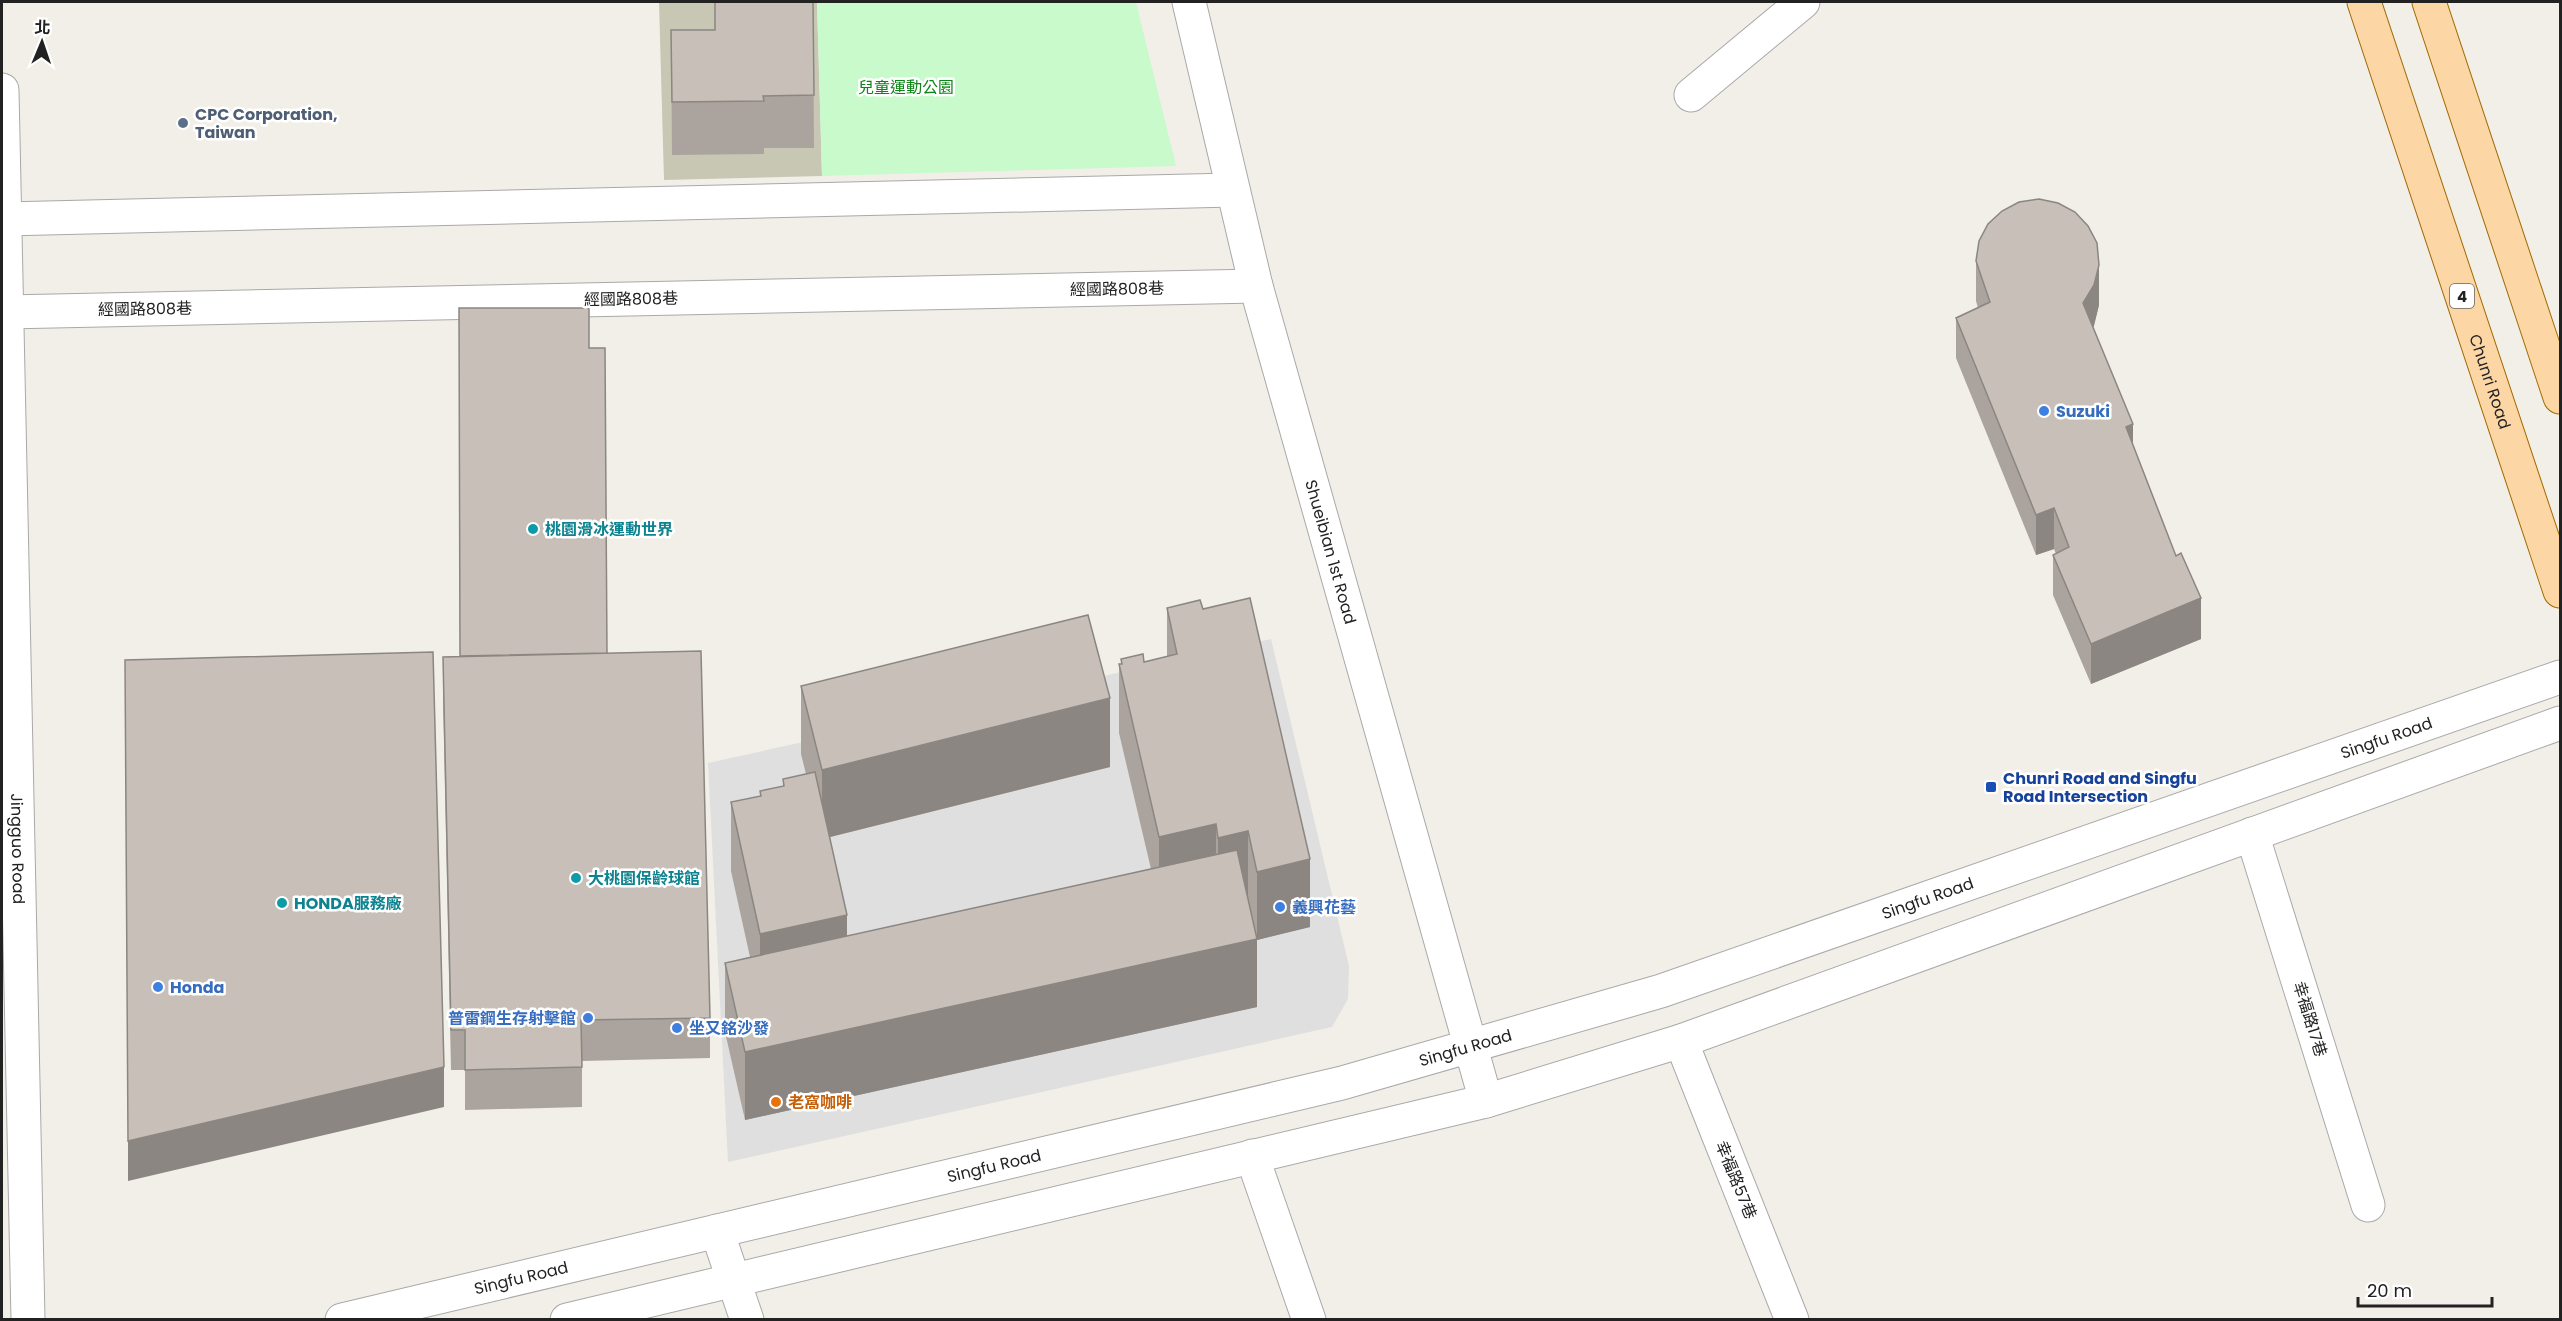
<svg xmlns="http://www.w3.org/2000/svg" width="2562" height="1321" font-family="Poppins,'Noto Sans TC',sans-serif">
<rect width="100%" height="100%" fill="#f2efe9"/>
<path fill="#e0dfdf" d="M1271 639 1349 966 1348 999 1332 1027 728 1162 708 763Z"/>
<path fill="#c7c7b4" d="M659 2H817L822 176 664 180Z"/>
<path fill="#c8facc" d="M817 2H1136L1176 166 822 176Z"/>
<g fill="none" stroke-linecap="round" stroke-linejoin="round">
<g stroke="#a9a9a9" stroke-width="35">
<g id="minor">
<path id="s1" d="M1189 2 1256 286 1486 1101"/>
<path id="s2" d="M2 90 28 1320"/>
<path d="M1691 95 1803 2"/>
<path d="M4 219 1233 190"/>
<path d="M6 312 1256 286"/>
<path d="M2252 834 2368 1205"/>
<path d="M1681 1041 1792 1320"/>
<path d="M1252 1156 1309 1320"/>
<path d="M717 1231 747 1320"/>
<path id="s3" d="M342 1320 1342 1083 1661 991 2560 677"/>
<path d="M567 1320 1486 1101 1681 1041 2560 723"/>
</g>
</g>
<g stroke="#a06b00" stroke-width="35">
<g id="major">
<path id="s4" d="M2364 2 2560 591"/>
<path d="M2429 2 2560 397"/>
</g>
</g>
<use href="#minor" stroke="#fff" stroke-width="33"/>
<use href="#major" stroke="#fcd6a4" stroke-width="33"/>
</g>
<path fill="#aba49e" d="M813 2 814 148H764V154L672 155 671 30H715Z
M1976 261 2099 305 2093 328 2133 444 2201 639 2091 684 2053 595V555L2056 554 2054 549 2036 555 1956 358V318L1978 308 1976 301Z
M589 348 607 653 710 1018V1058L582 1061V1107L465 1110V1070H451L443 697V657L460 656Z
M1167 608 1203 609 1310 927 1257 940V1007L745 1120 725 1032V963L750 957 731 871V802L760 796V791L783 786V779L806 774 801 754V686L1110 767 830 837 847 936 1151 869 1119 733V664H1121V659L1144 662 1167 656Z"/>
<path fill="#8b8681" d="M2099 265V305L2094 326 2083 343V303Z
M2133 424V464L2126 427Z
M2054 508V549L2036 555V515Z
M2201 598V639L2091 684V644Z
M1110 698V767L822 839V770Z
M1216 824V892L1159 906V837Z
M1248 831V899L1218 906V838Z
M1310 859V927L1257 940V1007L745 1120V1052L1257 939V872Z
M847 915V984L760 1003V934Z
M444 1067V1107L128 1181V1141Z"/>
<path fill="#c7bfb8" stroke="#8b8681" stroke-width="1.5" d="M715 2H813L814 95 763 96 764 101 672 102 671 30H715Z
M2039 199 2058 203 2075 212 2088 226 2097 243 2099 265 2094 285 2083 303 2133 424 2126 427 2176 556 2181 553 2201 598 2091 644 2053 555 2069 547 2054 508 2036 515 1956 318 1990 302 1976 261 1979 241 1988 224 2002 211 2019 202Z
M459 308H589V348H605L607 653 460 656Z
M1250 598 1310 859 1257 872 1248 831 1218 838 1216 824 1159 837 1119 664H1122L1121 659 1143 654 1144 662 1177 654 1167 608 1200 600 1203 609Z
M1088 615 1110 698 822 770 801 686Z
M701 651 710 1018 581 1020 582 1067 465 1070V1030H451L443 657Z
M433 652 444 1067 128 1141 125 660Z
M815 772 847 915 760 934 731 802 761 796 760 791 784 786 783 779Z
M1237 850 1257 939 745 1052 725 963Z"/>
<circle fill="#5c6f8a" stroke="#fff" stroke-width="2" cx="183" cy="123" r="6"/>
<g fill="#3f7fe0" stroke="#fff" stroke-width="2">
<circle cx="2044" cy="411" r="6"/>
<circle cx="1280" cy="907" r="6"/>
<circle cx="158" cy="987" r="6"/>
<circle cx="588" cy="1018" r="6"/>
<circle cx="677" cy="1028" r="6"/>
</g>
<g fill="#0f9aa8" stroke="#fff" stroke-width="2">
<circle cx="533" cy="529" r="6"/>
<circle cx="576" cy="878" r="6"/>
<circle cx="282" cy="903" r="6"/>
</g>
<rect fill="#1a4fb4" stroke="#fff" stroke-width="2" x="1985" y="781" width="12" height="12" rx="3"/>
<circle fill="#e8710a" stroke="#fff" stroke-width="2" cx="776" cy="1102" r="6"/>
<g text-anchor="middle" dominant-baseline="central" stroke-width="5" stroke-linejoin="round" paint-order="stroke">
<rect fill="#fff" stroke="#646464" stroke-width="1.5" x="2450" y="284" width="24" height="24" rx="4.5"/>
<g font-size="15" font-weight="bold" fill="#222">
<text x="2462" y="296">4</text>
</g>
<g font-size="16" fill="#0c8416" stroke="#fff">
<text x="906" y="87">兒童運動公園</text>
</g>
<g font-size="16" font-weight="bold" fill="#4e5e75" stroke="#fff" text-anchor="start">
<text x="195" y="114">CPC Corporation,<tspan x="195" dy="18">Taiwan</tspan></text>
</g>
<g font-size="16" fill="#222" stroke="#fff">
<text transform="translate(1117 289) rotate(-1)">經國路808巷</text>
<text transform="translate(631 299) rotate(-1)">經國路808巷</text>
<text transform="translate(145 309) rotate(-1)">經國路808巷</text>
<text stroke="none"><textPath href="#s4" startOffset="400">Chunri Road</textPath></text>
<text stroke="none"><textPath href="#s1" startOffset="568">Shueibian 1st Road</textPath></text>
<text stroke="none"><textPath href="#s3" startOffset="2128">Singfu Road</textPath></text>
<text stroke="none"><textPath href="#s2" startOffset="759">Jingguo Road</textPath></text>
<text stroke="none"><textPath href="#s3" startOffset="1642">Singfu Road</textPath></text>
<text transform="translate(2310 1019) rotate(73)">幸福路17巷</text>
<text stroke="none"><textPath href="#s3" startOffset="1156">Singfu Road</textPath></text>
<text stroke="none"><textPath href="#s3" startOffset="670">Singfu Road</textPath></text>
<text transform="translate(1736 1180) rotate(68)">幸福路57巷</text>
<text stroke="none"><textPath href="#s3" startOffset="184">Singfu Road</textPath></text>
</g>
<g font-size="16" font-weight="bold" fill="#366cbe" stroke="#fff" text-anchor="start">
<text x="2056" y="411">Suzuki</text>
<text x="1292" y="907">義興花藝</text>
<text x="170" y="987">Honda</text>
<text x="576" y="1018" text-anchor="end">普雷鋼生存射擊館</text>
<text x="689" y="1028">坐又銘沙發</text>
</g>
<g font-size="16" font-weight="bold" fill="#0d838f" stroke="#fff" text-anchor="start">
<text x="545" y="529">桃園滑冰運動世界</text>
<text x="588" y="878">大桃園保齡球館</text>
<text x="294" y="903">HONDA服務廠</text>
</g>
<g font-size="16" font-weight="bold" fill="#164399" stroke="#fff" text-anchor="start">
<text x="2003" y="778">Chunri Road and Singfu<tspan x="2003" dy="18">Road Intersection</tspan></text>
</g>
<g font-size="16" font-weight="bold" fill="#c56008" stroke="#fff" text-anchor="start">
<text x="788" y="1102">老窩咖啡</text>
</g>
</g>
<rect width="2562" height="1321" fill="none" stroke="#222222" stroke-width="6"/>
<g transform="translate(42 42) rotate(2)" stroke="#ffffff" stroke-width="4.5" paint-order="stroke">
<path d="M0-4.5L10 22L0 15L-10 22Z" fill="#222222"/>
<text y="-9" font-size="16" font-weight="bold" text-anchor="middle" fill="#222222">北</text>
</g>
<path d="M2358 1297v9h134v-9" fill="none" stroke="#222222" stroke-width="3"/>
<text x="2367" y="1297" font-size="18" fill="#222222" stroke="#ffffff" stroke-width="4.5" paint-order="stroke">20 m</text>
</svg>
